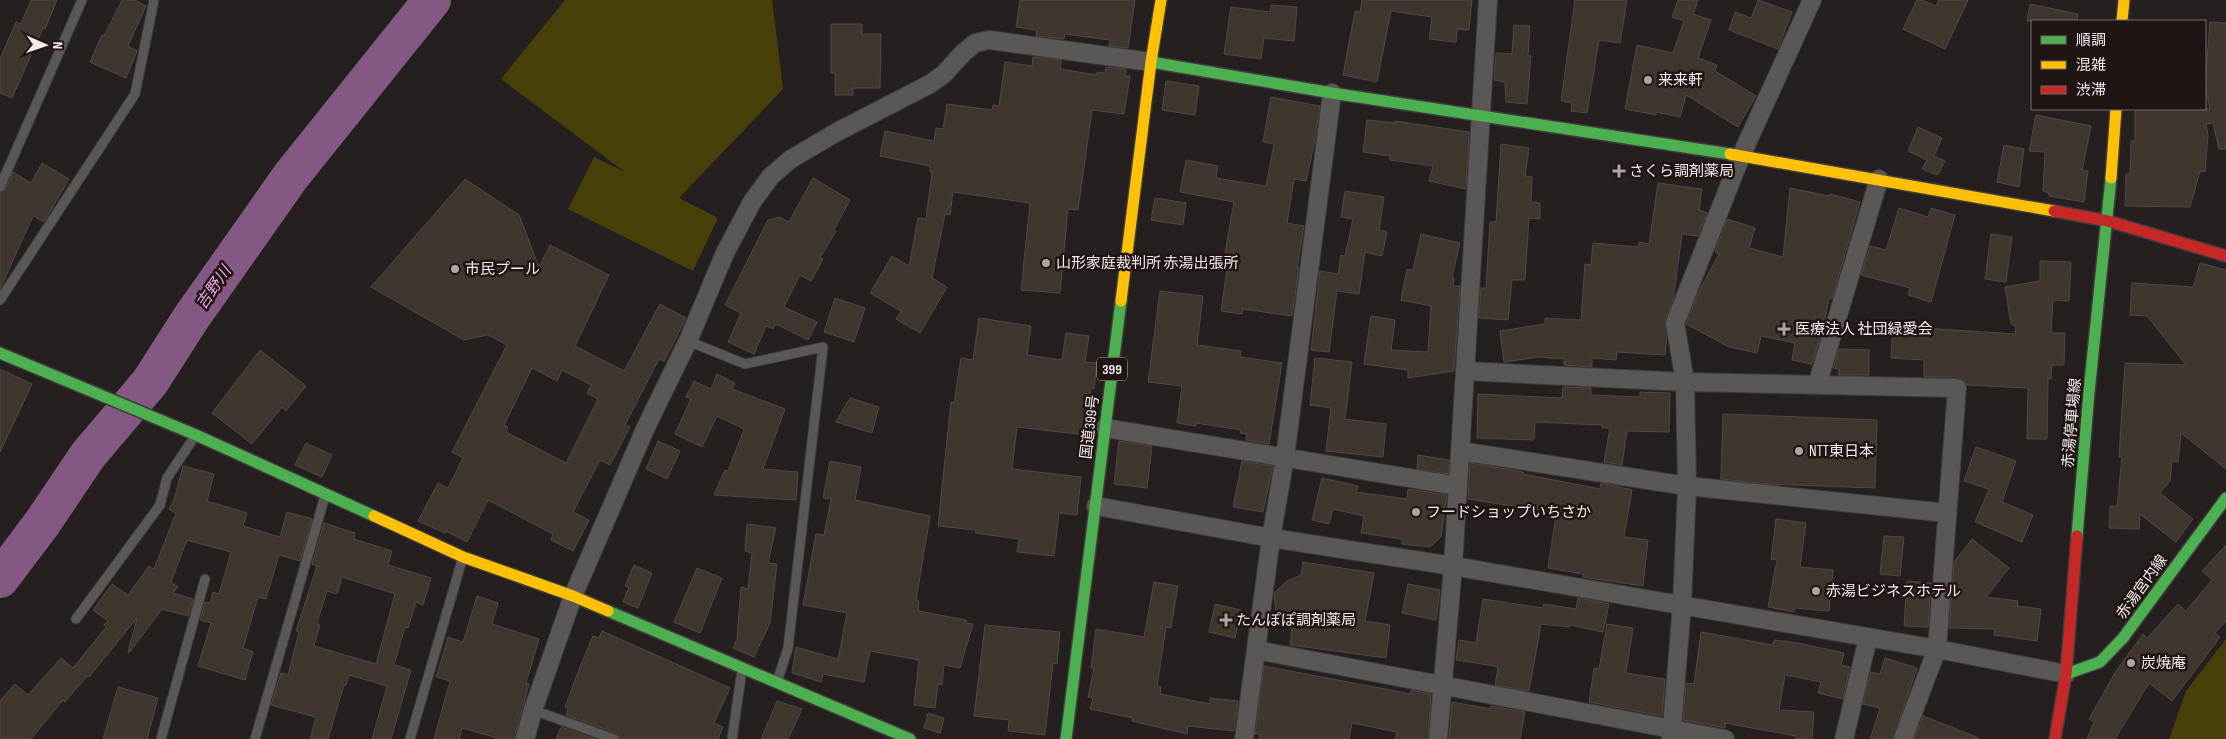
<svg xmlns="http://www.w3.org/2000/svg" width="2226" height="739" font-family="'Sofia Sans Condensed','Noto Sans JP',sans-serif">
<rect width="100%" height="100%" fill="#25201f"/>
<path fill="#484009" d="M565 0H772L783 89 679 198 718 218 693 271 568 209 594 157 625 172 501 79Z
M2226 639V739H2169L2186 691Z"/>
<g fill="none" stroke-linecap="round" stroke-linejoin="round">
<path stroke="#835882" stroke-width="38" d="M0 579 43 522 88 455 150 382 191 318 291 176 432 0"/>
</g>
<path fill="#3f372e" stroke="#4e4a48" fill-rule="evenodd" d="M31 0H57L45 29 43 28 12 98 0 93V59L16 22 21 24Z
M122 0H135L146 6 128 46 137 51 126 78 90 62 102 35 104 36Z
M1020 0H1135L1128 48 1109 46 1110 40 1065 34 1064 39 1036 36 1037 30 1016 27Z
M1362 0H1472L1469 30 1457 29 1456 42 1429 39 1432 17 1391 11 1377 82 1343 75 1355 11 1360 12Z
M1575 0H1627L1620 43 1599 40 1587 113 1571 111 1572 103 1561 101Z
M1678 0H1698L1693 14 1711 20 1698 58 1717 65 1715 71 1756 96 1738 127 1686 95 1680 117 1656 112V115L1625 109 1637 45 1673 53 1684 21 1672 17Z
M1758 0 1792 12 1778 49 1729 30 1735 12 1751 18Z
M1917 0H1922L1936 6 1939 0H1968L1945 49 1903 29Z
M2030 4 2078 14 2077 21H2027Z
M1271 5 1297 7 1294 41 1264 38 1261 59 1224 54 1231 7 1270 12Z
M2210 22 2226 23V149H2219L2213 123 2206 124 2208 136 2205 172 2200 171 2190 207 2125 206 2126 174H2130L2131 141H2135V109H2210L2205 85Z
M831 24H862V34H881L880 88H853V95H835V73H831Z
M1514 25 1530 26 1528 56H1531L1527 104 1506 102 1505 82 1494 80 1496 53 1512 54Z
M1033 57 1061 60 1060 69 1097 75V72L1105 73 1106 67 1126 69 1125 76H1130L1124 114 1092 110 1078 210 1068 209 1060 293 1021 290 1030 203 953 192 950 215 945 214 932 278 947 287 920 333 896 319 901 311 870 293 892 256 909 266 918 218 926 219 932 172H930V166L880 156 885 131 934 141 936 128 943 129 947 104 992 110 993 105 999 106 1005 62 1032 66Z
M1166 81 1199 86 1195 115 1162 110Z
M1271 97 1320 106 1314 144 1306 181 1294 179 1287 223 1304 226 1297 268H1299L1292 316 1243 309 1242 314 1221 311 1229 254 1225 253 1234 202 1180 192 1186 160 1218 166 1216 178 1266 186 1274 144 1263 142Z
M2036 115 2091 126 2082 171H2088L2084 202 2049 196V193L2043 191 2045 152 2029 151Z
M1367 120 1395 123V121L1469 132 1466 189 1429 181 1433 166 1390 160V156L1363 152Z
M1918 127 1942 138 1934 156 1945 161 1938 175 1922 169 1927 160 1908 151Z
M1501 144 1529 148 1525 176 1532 177 1531 202 1540 203V219L1529 218 1525 280H1512L1508 320 1479 318 1481 288H1486L1490 222H1496Z
M2004 145 2024 149 2019 187 1997 182Z
M42 163 69 179 44 222 33 216 0 289V193L5 190 13 172 31 183Z
M813 178 850 200 834 230 836 231 820 258 823 259 811 281 800 275 784 307 817 322 808 340 776 324 773 329 766 326 754 354 728 342 741 313 725 305 768 220 779 217 789 222Z
M465 179 519 215 539 267 550 245 609 275 575 346 624 371 660 304 686 318 664 362 659 359 625 425 630 427 610 465 600 460 573 512 589 520 573 551 551 540 553 534 488 500 467 542 446 531 445 533 418 521 438 483 448 488 463 458 452 452 507 345 488 335 464 340 371 287ZM532 368 557 381 562 370 591 385 587 393 598 399 566 463 506 432 508 427 504 425Z
M1658 183 1702 189 1699 210 1707 213 1698 236 1682 234 1673 300 1665 320 1667 337 1665 355 1617 352 1616 360 1592 358V367L1564 365V359L1539 357 1504 362 1500 331 1545 324V318L1581 320 1585 264 1591 265 1593 243 1638 247 1639 242 1649 244Z
M1790 188 1829 196 1830 194 1860 202 1832 299 1829 298 1824 324 1812 364 1792 360 1795 343 1761 336 1757 353 1729 347 1686 324 1698 293 1719 254 1715 252 1727 219 1755 228 1749 248 1783 257Z
M1345 191 1384 197 1379 230 1387 232 1382 256 1365 252 1359 294 1337 291 1329 352 1311 350 1320 271 1338 274 1341 255 1345 256 1353 219 1341 217Z
M1155 198 1186 203 1183 225 1151 220Z
M1899 208 1928 217 1931 208 1955 215 1931 302 1908 295 1910 288 1861 275 1870 246 1886 250Z
M1421 234 1460 243 1452 277 1454 278 1453 286H1460L1454 371 1408 378V370L1364 364 1371 316 1395 320 1391 350 1428 352 1431 306 1401 300 1407 269 1413 270Z
M1991 234 2012 237 2006 282 1985 279Z
M2040 261 2071 262 2069 301 2053 300 2051 333H2065L2064 365H2052L2051 379 2048 378 2047 439H2027L2028 388 1967 385 1963 379 1958 377H1924V360L1891 358 1893 326 2015 334 2016 326 2011 324 2005 287 2040 281Z
M2200 263 2226 270V469L2181 433 2178 462 2172 461 2170 481 2160 493 2193 519 2176 542 2140 514 2139 529 2109 528 2110 506H2117L2122 457H2119L2125 363 2186 365 2147 316 2130 315 2132 283 2193 287Z
M1160 291 1203 296 1197 345 1241 351 1240 357 1282 363 1269 444 1246 440 1247 434 1240 433 1241 430 1196 423V426L1177 423 1182 386 1148 382Z
M835 298 865 308 854 342 824 332Z
M979 318 1031 326 1027 355 1062 360 1066 333 1089 336 1085 362 1097 363 1094 389 1091 388 1086 435 1017 427 1012 469 1081 477 1077 515 1059 513 1054 556 1017 552 1019 539 975 533 976 530 938 526 951 402 954 403 961 358 973 360Z
M1839 349 1869 350V375H1839V369L1833 368Z
M260 350 306 386 286 411 282 407 252 444 212 413Z
M1315 358 1352 362 1345 419 1386 424 1383 457 1326 451 1331 408 1310 405Z
M0 369 32 384 0 452Z
M717 374 735 383 732 389 785 409 763 469 798 472 796 500 714 495 725 470 728 471 744 429 717 416 702 447 675 434 691 399 686 397 694 381 711 389Z
M1563 387 1591 388V395L1640 397V392L1670 393 1669 432 1627 431 1622 465 1604 462 1610 428H1602V425L1535 422 1534 440 1477 438 1478 394 1562 398Z
M850 398 879 407 872 433 836 422Z
M1723 414 1877 420 1875 488 1767 484 1721 479Z
M658 441 680 451 667 479 646 469Z
M1119 441 1152 446 1147 488 1114 484Z
M306 443 332 455 322 477 295 465Z
M1976 447 2016 461 2002 502 2033 515 2022 542 1975 522 1989 489 1964 481Z
M1418 455 1449 460 1448 474 1417 469Z
M830 461 861 467 855 500 930 516 916 600 919 601 918 611 966 620V623L973 624 960 668 944 665 942 685 938 684 935 708 914 705 919 660 870 651 864 682 823 674 821 682 792 673 796 647 838 659 847 613 803 605 816 534 824 535 831 499 823 498Z
M1242 461 1273 466 1263 512 1233 507Z
M1470 463 1523 472V474L1600 489 1601 483 1632 490 1624 537 1648 540 1643 586 1583 577V574L1548 568 1556 516 1530 512 1531 509 1468 499Z
M183 466 214 474 207 501 247 513 243 526 280 537 287 512 312 519 300 561 279 555 266 599 258 597 243 648 253 652 245 680 198 666 211 623 200 620 205 602 210 603 213 592 219 594 231 552 187 540 171 582 178 587 173 593 193 599 188 616 162 609 129 653 128 652 137 618 89 677 87 676 65 702 63 700 31 739H0V701L15 684 28 695 61 658 73 668 106 627 104 625 108 621 93 610 112 584 128 595 149 566 154 569 176 513 169 509 174 500Z
M1322 478 1358 486 1356 492 1407 499 1408 489 1447 495 1441 537 1430 547 1402 544V539L1361 533 1364 516 1333 509 1329 524 1312 520Z
M1776 519 1806 523 1800 567 1833 570 1829 611 1795 608 1794 612 1768 607 1777 560 1771 559Z
M324 523 355 533 354 539 392 551 388 565 431 578 423 605 416 602 408 628 405 627 394 665 411 670 391 739H372L387 686 349 675 346 685H344L328 739H310L316 717 271 705 281 673 288 675 299 632 296 631 317 566 312 564ZM342 577 395 594 376 664 314 646 320 625 317 623 327 591 337 594Z
M747 524 776 528 768 563 777 564 770 623 754 657 733 648 737 639 741 587 748 589 752 553 745 551Z
M1884 536 1904 537 1900 576 1880 574Z
M1972 539 2009 568 1986 597 2018 601 2017 606 2041 609 2037 641 1994 635 1995 629 1949 628 1954 562Z
M2226 545V621L2215 633 2220 637 2172 701 2149 683 2115 739H2087L2094 722 2089 719 2116 671 2143 634 2147 638 2178 604 2186 611 2212 580 2202 571Z
M1303 562 1374 573 1365 621 1390 625 1386 658 1290 645 1292 630 1285 625 1276 612 1274 593 1287 581 1301 575Z
M634 565 652 573 638 608 623 602 629 587 625 586Z
M697 568 722 578 700 633 674 622Z
M1907 581 1931 583 1928 627 1904 626Z
M1154 582 1178 586 1171 628 1166 627 1157 686 1161 687 1160 694 1210 704V698L1238 701 1234 731 1188 726 1187 734 1132 721 1133 718 1090 709 1093 698 1088 697 1094 668H1091L1096 629 1144 637Z
M1408 584 1440 590 1436 620 1402 613Z
M477 596 498 603 492 624 539 639 526 683 529 684 514 739H501L462 728 459 739H434L450 681 436 677 443 655 448 637 463 642Z
M1578 598 1609 604 1603 632 1570 625 1569 627 1541 624 1529 691 1495 685 1498 668 1495 666 1456 660 1459 640 1476 643 1483 599 1543 608 1544 604 1576 609Z
M1215 604 1241 610 1235 638 1209 632Z
M1607 624 1633 628 1626 673 1665 679 1662 716 1589 702 1594 668 1599 669Z
M985 625 1060 632 1057 664 1053 663 1045 735 1008 731 1009 720 974 716Z
M602 631 730 688 714 723 723 727 718 739H620L616 733 566 715 568 709 565 707 580 667 593 636 599 638Z
M1701 632 1773 645 1774 640 1798 643 1844 653 1841 665 1850 667 1843 699 1818 693 1821 682 1785 675 1779 710 1814 712 1812 739H1796V736L1725 723V728L1683 720 1686 683 1694 684Z
M1885 658 1917 668 1893 739H1870L1880 708 1863 704 1871 672 1880 674Z
M1264 666 1411 694V690L1431 694 1428 739H1395L1397 732 1352 723 1349 739H1259L1260 734H1255Z
M118 687 158 698 147 739H103Z
M777 701 802 709 788 739H761Z
M1452 702 1491 709V706L1525 712 1520 739H1449Z
M928 713 944 718 940 733 924 728Z
M1923 716 1979 738V739H1914Z
M561 727 595 739H556Z"/>
<g fill="none" stroke-linecap="round" stroke-linejoin="round">
<g stroke="#3f3b3a" stroke-width="11">
<path id="lane" d="M0 187 82 0
M0 300 135 94 154 0
M688 341 745 364 823 347 788 648 777 682
M76 619 160 505 167 478 195 436
M533 710 614 739
M161 739 205 579
M255 739 325 496
M410 739 462 560
M732 739 742 670"/>
</g>
<g stroke="#3f3b3a" stroke-width="20">
<path id="street" d="M1465 371 1685 382 1957 388 1937 649 1903 739
M1817 385 1879 179
M1105 428 1458 486
M1460 451 1687 486 1947 513
M1096 506 1271 538 1453 566 1937 649 2066 674
M1256 650 1725 739
M525 739 533 710 573 596 646 427 688 341 725 253 752 202 771 176 791 159 837 132 930 84 944 74 962 54 975 43 989 40 1151 62
M1244 739 1271 538 1285 457 1332 93
M1438 739 1453 566 1488 0
M1671 739 1682 605 1687 486 1685 382 1675 323 1741 156 1812 0
M1844 739 1868 638"/>
</g>
<g stroke="#3f3b3a" stroke-width="14">
<path id="fast" d="M1151 62 1332 93 1730 154
M0 353 196 435 374 516
M2077 536 2089 392 2111 178
M608 611 910 739
M2066 674 2100 662 2123 638 2226 498
M1066 739 1121 301"/>
</g>
<g stroke="#3f3b3a" stroke-width="14">
<path id="slow" d="M2122 21 2124 0
M1730 154 2054 211
M2111 178 2116 109
M1121 301 1151 62 1161 0
M374 516 463 557 573 596 608 611"/>
</g>
<g stroke="#3f3b3a" stroke-width="14">
<path id="jam" d="M2054 211 2108 221 2226 256
M2055 739 2066 674 2077 536"/>
</g>
<use href="#lane" stroke="#5b5756" stroke-width="9"/>
<use href="#street" stroke="#5b5756" stroke-width="18"/>
<use href="#fast" stroke="#4caf50" stroke-width="11"/>
<use href="#slow" stroke="#ffc107" stroke-width="11"/>
<use href="#jam" stroke="#c62828" stroke-width="11"/>
</g>
<g fill="#aba5a3" stroke="#1f1513" stroke-width="2">
<circle cx="1648" cy="80" r="5"/>
<path d="M1616.5 163.5h5v5h5v5h-5v5h-5v-5h-5v-5h5z"/>
<circle cx="1046" cy="263" r="5"/>
<circle cx="455" cy="269" r="5"/>
<path d="M1781.5 321.5h5v5h5v5h-5v5h-5v-5h-5v-5h5z"/>
<circle cx="1799" cy="451" r="5"/>
<circle cx="1416" cy="512" r="5"/>
<circle cx="1816" cy="591" r="5"/>
<path d="M1223.5 612.5h5v5h5v5h-5v5h-5v-5h-5v-5h5z"/>
<circle cx="2131" cy="663" r="5"/>
</g>
<g text-anchor="middle" dominant-baseline="central" stroke-width="5" stroke-linejoin="round" paint-order="stroke">
<rect fill="#1f1513" stroke="#b3acaa" stroke-width="1" x="1097" y="357.5" width="30" height="23" rx="4"/>
<g font-size="14" font-weight="bold" fill="#f3ecea">
<text x="1112" y="369">399</text>
</g>
<g font-size="15" fill="#f3ecea" stroke="#1f1513" text-anchor="start">
<text x="1658" y="80">来来軒</text>
<text x="1629" y="171">さくら調剤薬局</text>
<text x="1056" y="263">山形家庭裁判所 赤湯出張所</text>
<text x="465" y="269">市民プール</text>
<text x="1795" y="329">医療法人 社団緑愛会</text>
<text x="1809" y="451">NTT東日本</text>
<text x="1426" y="512">フードショップいちさか</text>
<text x="1826" y="591">赤湯ビジネスホテル</text>
<text x="1236" y="620">たんぽぽ調剤薬局</text>
<text x="2141" y="663">炭焼庵</text>
</g>
<g font-size="15" fill="#f3ecea" stroke="#1f1513">
<text transform="translate(2072 423) rotate(-85)">赤湯停車場線</text>
<text transform="translate(1090 427) rotate(-83)">国道399号</text>
<text transform="translate(2142 587) rotate(-54)">赤湯宮内線</text>
</g>
<g font-size="16" font-style="italic" fill="#eca8ec" stroke="#1f1513">
<text transform="translate(214 288) rotate(-55)">吉野川</text>
</g>
</g>
<rect x="2031" y="20" width="175" height="90" fill="#1f1513" stroke="#746b69"/>
<rect x="2041" y="36" width="25" height="8" fill="#4caf50" stroke="#746b69"/>
<text x="2076" y="45" font-size="15" fill="#f3ecea">順調</text>
<rect x="2041" y="61" width="25" height="8" fill="#ffc107" stroke="#746b69"/>
<text x="2076" y="70" font-size="15" fill="#f3ecea">混雑</text>
<rect x="2041" y="86" width="25" height="8" fill="#c62828" stroke="#746b69"/>
<text x="2076" y="95" font-size="15" fill="#f3ecea">渋滞</text>
<g transform="translate(45 45) rotate(92)" stroke="#1f1513" stroke-width="4" paint-order="stroke">
<path d="M0-4L9 19L0 12L-9 19Z" fill="#f3ecea"/>
<text y="-8" font-size="14" font-weight="bold" text-anchor="middle" fill="#f3ecea">N</text>
</g>
</svg>
